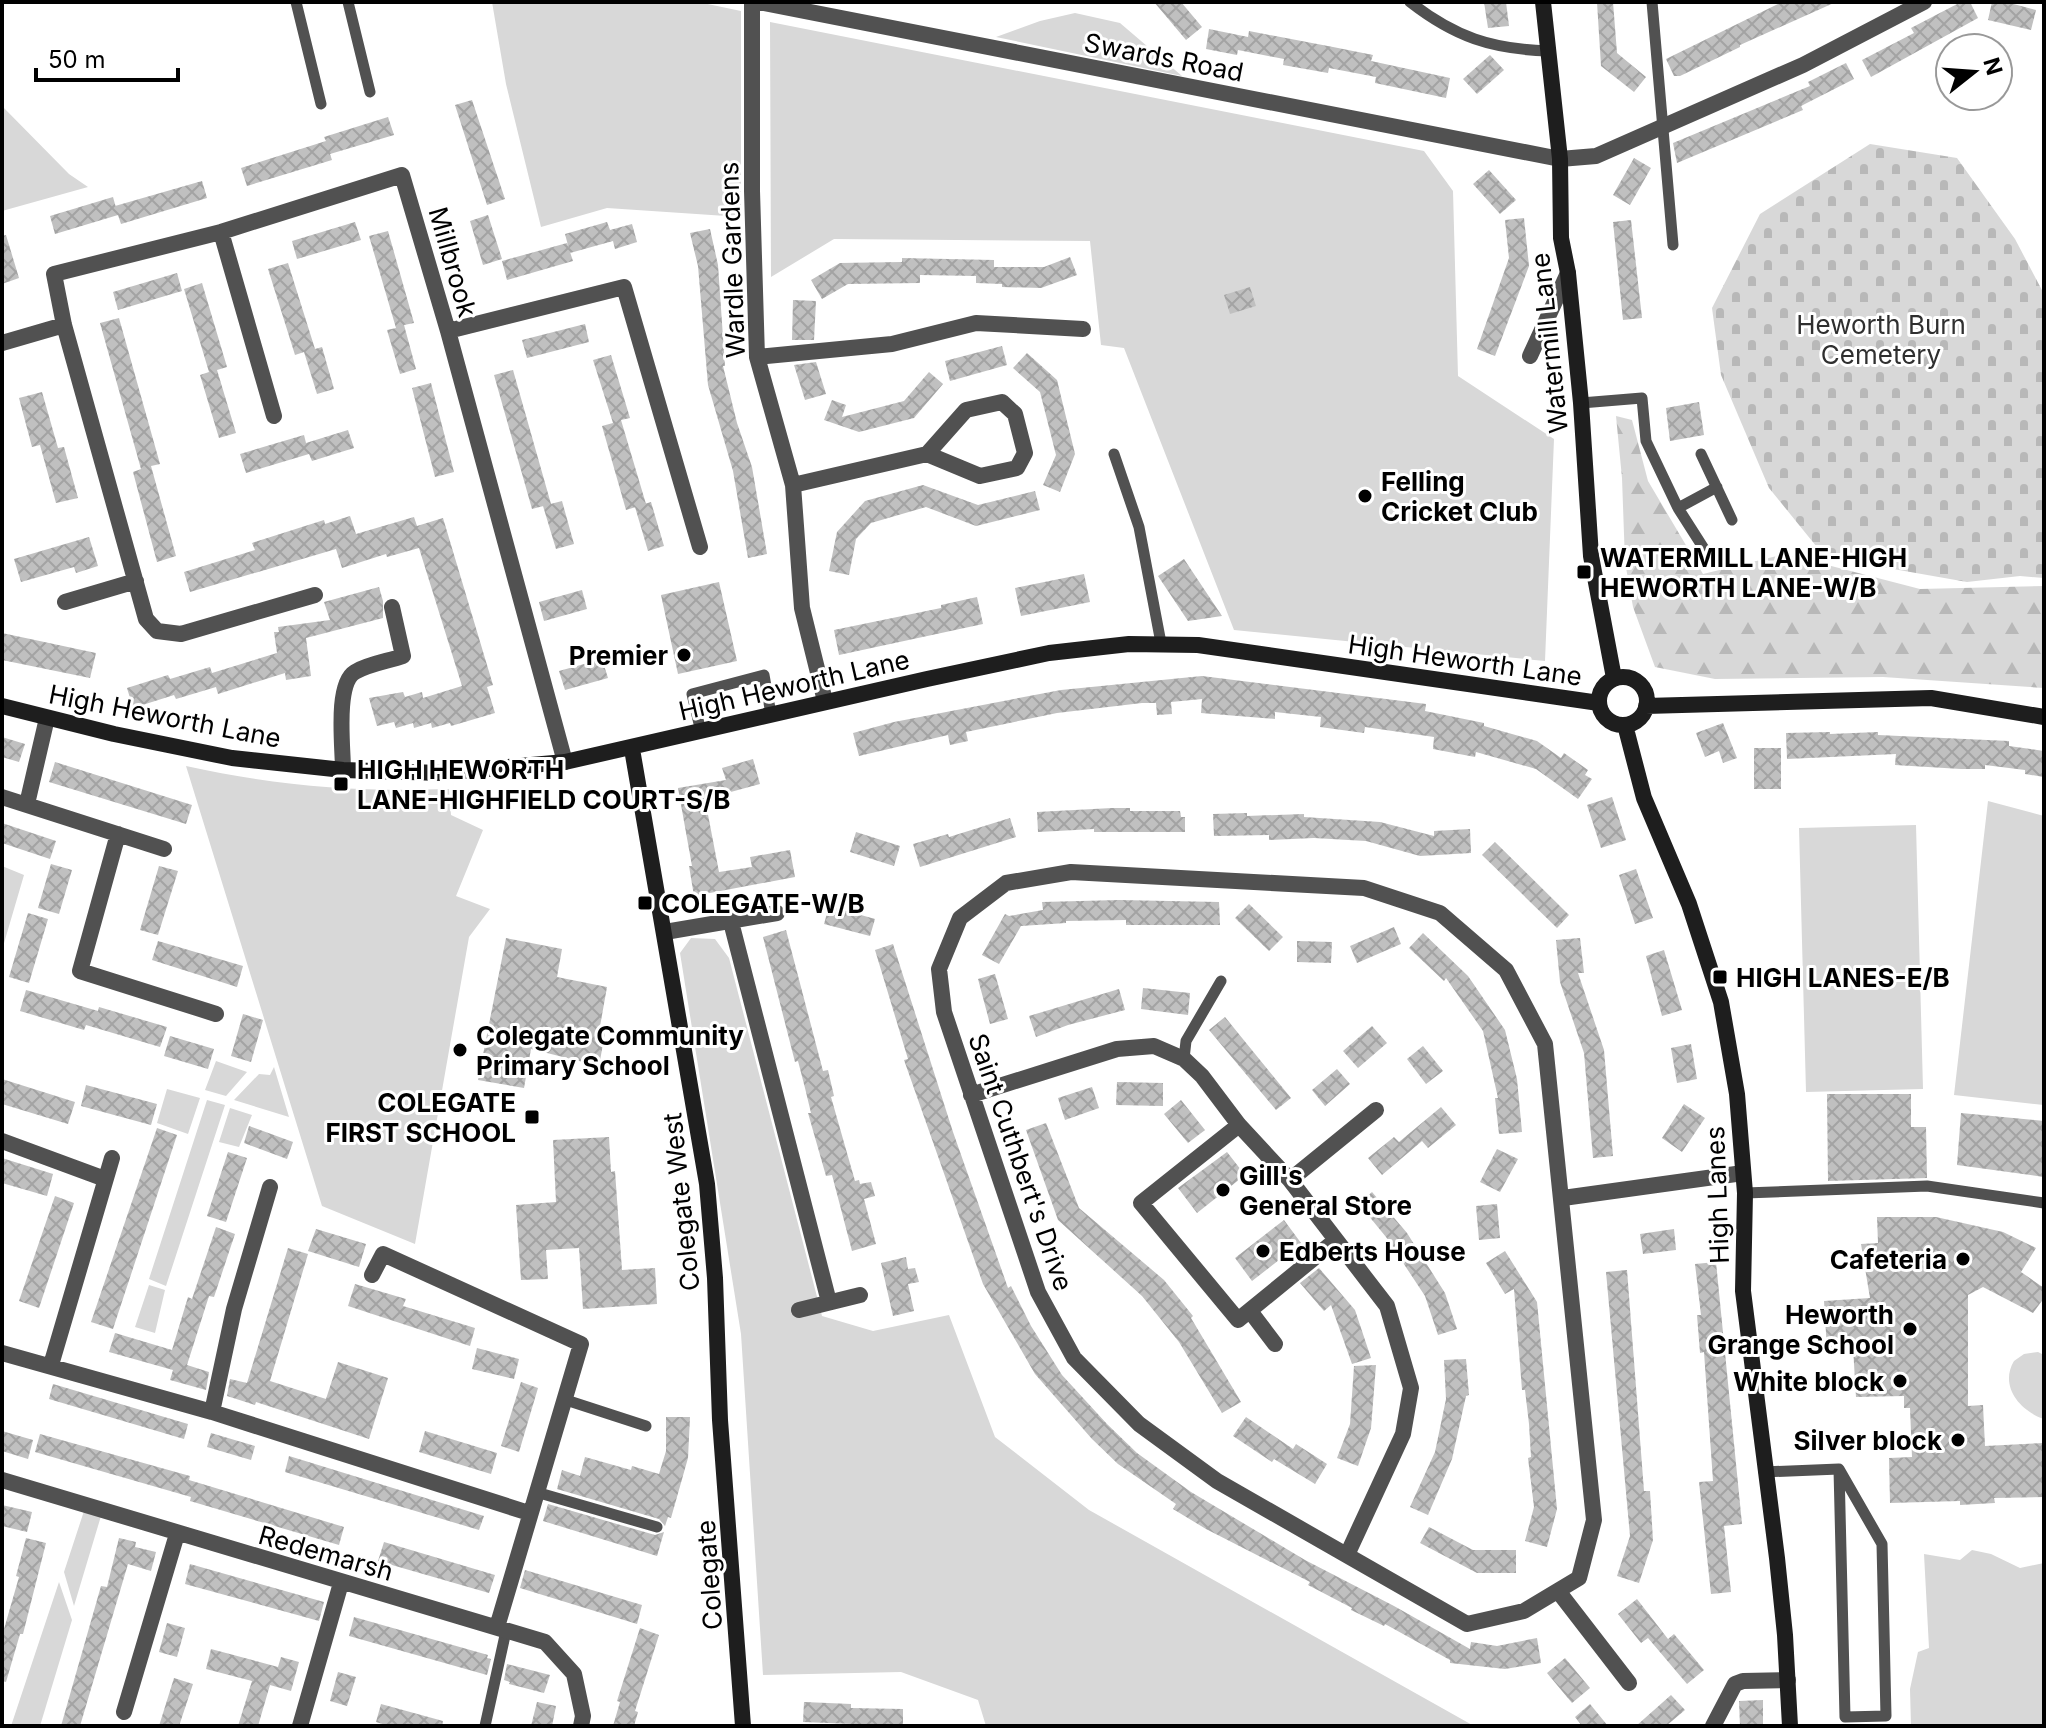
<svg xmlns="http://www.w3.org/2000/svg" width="2046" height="1728" font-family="Inter,sans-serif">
<defs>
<pattern id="forest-firs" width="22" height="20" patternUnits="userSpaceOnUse" patternTransform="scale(2)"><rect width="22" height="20" fill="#d8d8d8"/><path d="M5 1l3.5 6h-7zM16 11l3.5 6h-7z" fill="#b8b8b8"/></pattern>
<pattern id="cemetery-stones" width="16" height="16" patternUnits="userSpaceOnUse" patternTransform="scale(2)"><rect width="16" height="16" fill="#d8d8d8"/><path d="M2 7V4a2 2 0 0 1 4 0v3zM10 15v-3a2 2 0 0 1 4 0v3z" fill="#b8b8b8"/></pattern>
<pattern id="building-cross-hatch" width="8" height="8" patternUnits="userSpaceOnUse" patternTransform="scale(2)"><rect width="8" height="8" fill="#c0c0c0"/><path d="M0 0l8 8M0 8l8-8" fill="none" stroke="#a3a3a3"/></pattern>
</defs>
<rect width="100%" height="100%" fill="#fff"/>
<path fill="#d8d8d8" d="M492 2H698L741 11V217L607 208 541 227 506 84Z
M1075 13 1120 23 1182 76 996 37 1040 21Z
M770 22 1424 151 1453 191 1458 376 1554 439 1545 661 1234 630 1124 348 1101 345 1090 241 834 239 771 277Z
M2 106 69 174 88 187 2 211Z
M186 766C278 786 356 792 449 789L451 815 483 830 456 896 490 909 469 937 415 1244 322 1206Z
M1988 801 2044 816V1105L1954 1095Z
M1916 825 1923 1089 1806 1092 1799 828Z
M2 866 24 875 2 950Z
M691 938 715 939 729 958 822 1316 873 1331 949 1315 995 1437 1089 1510 1474 1726H986L978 1700 901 1672 763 1675 741 1334 680 953Z
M216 1061 247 1072 226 1096 205 1090Z
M274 1067 289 1117 234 1100 259 1074 270 1075Z
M167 1089 200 1098 188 1134 157 1123Z
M207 1100 225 1105 166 1286 149 1279Z
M230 1108 252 1115 239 1147 219 1142Z
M149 1285 165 1290 155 1333 135 1327Z
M2038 1352 2044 1355V1419C2020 1411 1999 1386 2014 1361L2024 1354Z
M84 1511 101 1516 74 1606 64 1572Z
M1972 1550 1991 1554 2020 1568 2044 1563V1726H1911L1910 1689 1918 1652 1929 1648 1924 1554 1960 1560Z
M59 1582 72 1620 40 1726H11Z"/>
<path fill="url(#forest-firs)" d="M1616 416 1632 420 1648 481 1703 574 1785 554 1920 589 2044 586V688L1883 677 1715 679 1655 667 1633 607 1625 562 1622 478Z"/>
<path fill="url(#cemetery-stones)" d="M1870 144 1957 158 2015 239 2044 294V578L2020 576 1967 582 1825 557 1769 488 1721 375 1712 308 1760 214Z"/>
<path fill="url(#building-cross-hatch)" d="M1154 2H1181L1202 27 1186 40Z
M1484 2H1506L1509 26 1488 28Z
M1597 2H1613L1617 53 1646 77 1634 92 1601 66Z
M1782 2H1836L1740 45V47L1680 76H1674L1666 59Z
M1961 2H1970L1978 18 1871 77 1862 60 1914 33 1911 28Z
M1992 2H2006L2036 10 2031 30 1988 20Z
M1209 29 1248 37 1249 31 1333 47 1373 55 1371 61 1450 78 1446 98 1375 83 1376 77 1329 68 1328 73 1283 65 1284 59 1238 50 1237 55 1206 49Z
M1490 55 1504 70 1477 94 1463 79Z
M1846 63 1854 79 1801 106 1803 110 1677 163 1673 143 1810 86 1808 82Z
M472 100 505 199 487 205 455 105Z
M388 117 394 135 330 154 332 160 247 186 241 168 326 141 324 137Z
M1634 158 1651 168 1630 205 1613 195Z
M1489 170 1516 200 1500 214 1473 184Z
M202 181 207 198 121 224 115 206Z
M113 197 118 215 55 234 50 216Z
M488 215 502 259 483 265 470 221Z
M1524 218 1529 266 1495 356 1477 349 1509 258 1505 220Z
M1631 220 1642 318 1623 320 1613 222Z
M355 222 361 240 297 259 292 241Z
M607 222 610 230 632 224 637 242 615 249 613 241 570 253 565 234Z
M710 229 718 265 725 366H723L737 423 752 467 767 554 748 558 733 471 708 385 698 266 690 233Z
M388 231 414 323 404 325 416 369 400 374 387 330 396 328 369 236Z
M6 235 19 278 2 284V236Z
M567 243 573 261 507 280 502 261Z
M1070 257 1077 275 1041 288 1002 287V284L976 283V276L920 275V283L848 284 822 299 811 280 840 263 902 262V258L994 260V267H1044Z
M288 263 315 349 322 347 334 389 317 394 304 352 295 355 268 269Z
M177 273 182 291 118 310 113 292Z
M202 283 227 367 217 370 236 433 219 438 200 375 209 372 184 289Z
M1250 287 1256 306 1230 314 1224 295Z
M793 300 816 301 814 340H792Z
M119 318 160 464 151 466 176 556 157 562 133 472 144 468 141 469 100 323Z
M585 324 589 342 527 358 522 340Z
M1002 346 1007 365 950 381 945 361Z
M1027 353 1057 380 1075 454 1060 492 1043 485 1056 455 1040 392 1013 368Z
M611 355 630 418 621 420 646 504 626 510 602 426 613 423 593 360Z
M816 362 826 394 805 400 794 365Z
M513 370 551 504 532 509 494 375Z
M929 372 943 384 914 418 859 432 824 420 832 400 846 405 842 417 904 401Z
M431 383 454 472 435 477 412 388Z
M42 392 58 448 64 447 78 498 56 503 40 445 32 447 19 398Z
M1699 402 1704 435 1670 441 1666 408Z
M348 430 354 448 312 461 309 454 246 473 240 454 304 435 306 443Z
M923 485 978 505 1035 491 1040 510 976 526 926 507 871 523 856 539 849 575 829 571 837 532 865 501Z
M562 501 574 544 556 549 543 506Z
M651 502 664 546 648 551 635 507Z
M350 516 356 534 414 517 417 526 443 518 493 685 487 687 495 713 451 726 450 723 432 728 431 723 414 728 413 723 396 728 394 722 377 726 369 698 403 692 405 697 422 692 423 698 462 686 419 548 387 557 386 554 342 568 336 549 190 592 184 572 255 550 252 543 324 520 325 524Z
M89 537 98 566 76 573 74 567 21 582 14 559Z
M1184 559 1222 616 1188 621 1158 576Z
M1084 574 1090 602 1021 616 1015 588Z
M719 582 737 661 678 674 661 595Z
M379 587 383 601V618L306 638 311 676 286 680 285 673 218 694 216 687 176 699 174 695 133 708 127 688 168 675 170 679 210 667 212 673 277 653 274 632H279L278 627 330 620 324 602Z
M582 590 587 609 544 621 539 602Z
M977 597 983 624 839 655 834 630 941 608V605Z
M2 633 96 653 90 678 2 660Z
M602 659 608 678 565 690 559 671Z
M1202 676 1426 704 1425 711 1484 723V726L1537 741 1561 758 1564 753 1588 770 1585 775 1592 779 1578 799 1536 769 1476 752 1475 757 1433 749 1434 737 1365 727 1364 733 1320 727 1321 717 1275 712V719L1201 713 1202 699 1171 702 1172 714 1157 715 1156 703H1142L1057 713 966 732 968 741 950 745 948 735 859 756 853 733 894 722 1061 690Z
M1723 723 1737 758 1723 763 1719 751 1705 757 1696 733Z
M1830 732V734L1878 732V735L2009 741V746L2044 751V777L2025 774V770L1985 765V769H1961L1895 765 1896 754 1787 759 1786 733Z
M2 737 25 744 19 762 2 757Z
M1754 748H1781V789H1754Z
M753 759 760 784 705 799 719 872 752 867 750 857 790 850 795 877 694 896 689 866H692L678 788 726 780 722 768Z
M55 762 192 805 186 824 49 782Z
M1612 797 1626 840 1601 848 1587 805Z
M1112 808H1130V811H1180L1181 817H1185V832H1094V829L1038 832 1037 812Z
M1247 813V816L1304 814V817L1380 822 1434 836V831L1470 829 1471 853 1420 856 1366 841 1314 838 1269 840V835L1214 836 1213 814Z
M1010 818 1016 837 920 867 913 844 948 834 949 837Z
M2 823 56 841 50 859 2 843Z
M856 832 900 846 894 866 850 852Z
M1495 842 1569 915 1557 928 1482 855Z
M51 864 72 870 59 914 38 908Z
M159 866 178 871 158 935 140 930Z
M1636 869 1653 918 1635 924 1619 875Z
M1119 900 1219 902 1220 925H1126V920L1066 921V923L1021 926 999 964 982 955 1005 914 1009 916 1043 910 1042 902Z
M1249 904 1283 937 1269 951 1235 918Z
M829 906 875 919 870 936 824 924Z
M28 913 48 919 29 983 9 977Z
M1394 927 1401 944 1357 963 1350 946Z
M786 930 823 1071 828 1070 834 1096 831 1097 855 1181 859 1180 860 1184 871 1182 875 1196 864 1199 876 1244 852 1251 832 1175 826 1176 808 1113H811L805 1088 798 1061 795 1062 763 937Z
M1423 933 1468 976 1505 1030 1517 1079 1522 1132 1499 1134 1495 1098H1498L1483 1031 1446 978 1444 981 1409 948Z
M506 938 562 949 557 977 607 987 599 1032 605 1033 599 1066 531 1049 524 1088 478 1080Z
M1580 938 1584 973H1578L1604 1050 1613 1156 1593 1158 1584 1053 1560 982 1556 940Z
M158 941 243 966 237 987 152 960Z
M1297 941 1332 942 1331 963 1297 962Z
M893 944 953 1132 1008 1288 1011 1286 1031 1326 1062 1375 1107 1424 1137 1453 1191 1492 1305 1560 1394 1606 1470 1649 1471 1642 1497 1646 1537 1638 1541 1663 1505 1669 1450 1663V1660L1385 1624 1384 1626 1351 1610 1352 1608 1308 1585 1310 1582 1206 1529 1173 1509 1176 1504 1118 1464 1092 1439 1035 1374 983 1284 904 1060 908 1059 875 950Z
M1664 950 1682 1010 1662 1016 1646 956Z
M995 974 1008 1019 990 1024 978 979Z
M1143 988 1190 993 1188 1015 1141 1009Z
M1119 989 1125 1010 1068 1025 1036 1037 1029 1016Z
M26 990 98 1011 99 1007 167 1027 160 1047 86 1025 84 1030 20 1011Z
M243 1014 263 1020 251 1062 231 1056Z
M1225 1017 1291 1098 1276 1110 1209 1030Z
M1372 1026 1387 1043 1358 1068 1343 1051Z
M170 1036 214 1049 208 1069 164 1056Z
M1691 1044 1697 1079 1677 1083 1671 1048Z
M1423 1046 1443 1071 1426 1084 1407 1059Z
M1337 1069 1350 1084 1325 1106 1312 1090Z
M2 1079 75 1102 68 1124 2 1104Z
M1117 1082 1163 1083V1106L1116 1105Z
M86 1085 157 1104 151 1125 81 1106Z
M1092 1087 1099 1108 1065 1120 1058 1098Z
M1827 1094H1911V1127H1926L1927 1178 1828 1181Z
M1181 1100 1205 1130 1188 1143 1164 1114Z
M1684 1104 1705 1118 1682 1152 1662 1138Z
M1441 1107 1456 1125 1428 1148 1422 1141 1382 1175 1368 1158 1394 1137 1399 1142Z
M1961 1113 2044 1121V1177L1957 1165Z
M1046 1123 1079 1208 1164 1280 1193 1316 1191 1318 1241 1402 1222 1413 1179 1342 1142 1296 1058 1220 1026 1130Z
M249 1126 293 1142 287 1159 244 1143Z
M157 1128 177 1135 113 1329 91 1322Z
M609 1137 611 1172 615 1171 622 1270 655 1268 657 1304 583 1309 579 1248 546 1250 548 1279 521 1280 516 1205 556 1202 553 1140Z
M1497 1149 1518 1159 1500 1192 1480 1182Z
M228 1152 247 1158 226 1222 207 1216Z
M1227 1152 1245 1175 1197 1213 1178 1188Z
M2 1158 53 1174 47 1196 2 1183Z
M1372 1192 1407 1233 1445 1293 1457 1329 1438 1335 1425 1296 1386 1237 1359 1204Z
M55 1196 74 1203 39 1308 19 1301Z
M1497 1204 1500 1238 1479 1240 1476 1206Z
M1877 1217H1936L2003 1232 2036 1248 2021 1272 2044 1288V1298L2033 1313 1983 1287 1968 1295V1406L1983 1405 1985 1446 2044 1443V1497L1994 1498 1995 1503 1960 1505V1501L1890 1503 1889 1458 1912 1457 1910 1408H1904V1396L1856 1397 1853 1347 1827 1349 1824 1301 1870 1298 1861 1244 1878 1243Z
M1284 1220 1301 1243 1252 1281 1235 1258Z
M216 1227 235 1234 214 1297 209 1296 187 1365 209 1372 206 1390 170 1380 173 1370 109 1352 115 1333 172 1350 188 1297 192 1299Z
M316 1229 366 1244 359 1267 308 1251Z
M1674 1229 1676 1250 1643 1254 1640 1234Z
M288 1248 308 1254 270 1381 326 1399 338 1362 388 1378 369 1439 256 1402 255 1405 227 1396 230 1379 247 1383Z
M1505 1251 1537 1302 1557 1509 1547 1547 1525 1541 1534 1507 1528 1458 1531 1457 1529 1424 1525 1390H1522L1514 1289 1505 1294 1486 1263Z
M906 1257 908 1269 915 1268 919 1282 908 1284 914 1311 893 1316 881 1263Z
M1716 1262 1742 1524 1724 1526 1731 1592 1711 1594 1699 1482 1713 1481 1704 1352 1700 1353 1697 1315H1701L1695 1264Z
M1319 1268 1355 1310 1371 1358 1352 1364 1331 1305 1324 1311 1300 1283Z
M1627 1270 1644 1491H1650L1653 1540 1639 1583 1617 1576 1630 1536 1606 1272Z
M355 1284 406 1299 403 1306 475 1328 470 1346 348 1306Z
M477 1348 519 1359 514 1379 472 1369Z
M1466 1359 1469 1395 1466 1396 1452 1459 1428 1515 1410 1507 1435 1452 1446 1399 1444 1360Z
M1376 1365 1371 1428 1358 1466 1337 1458 1350 1424 1354 1366Z
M521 1382 538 1388 519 1452 501 1446Z
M53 1384 188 1424 184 1439 49 1399Z
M666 1417H690L688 1458 671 1518 668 1517 665 1526 659 1519 557 1489 562 1470 580 1476 585 1457 631 1470 632 1466 659 1474 666 1451Z
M1246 1417 1293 1449 1296 1444 1327 1464 1315 1484 1274 1459 1272 1462 1233 1436Z
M2 1431 33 1440 28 1459 2 1451Z
M425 1431 497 1453 491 1474 419 1452Z
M211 1433 255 1446 251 1460 207 1447Z
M40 1434 190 1476 189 1480 344 1527 339 1545 190 1501 191 1497 35 1452Z
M289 1456 484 1516 479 1530 285 1472Z
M548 1504 655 1535 664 1532 657 1556 543 1521Z
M2 1505 32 1512 27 1532 2 1526Z
M1429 1527 1473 1550H1516V1573H1477L1420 1543Z
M26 1538 46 1543 23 1634H20L6 1682 2 1681V1636L19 1577 16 1576Z
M119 1538 136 1542 135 1547 156 1552 151 1571 128 1564 80 1726H61L101 1586 107 1587Z
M384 1542 495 1575 489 1593 378 1561Z
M190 1564 324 1602 319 1621 185 1584Z
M525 1570 642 1605 637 1624 520 1588Z
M1637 1599 1668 1639 1674 1634 1704 1670 1687 1684 1648 1638 1641 1643 1618 1614Z
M354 1617 488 1655 487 1658 491 1659 487 1675 349 1636Z
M167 1623 185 1628 177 1657 159 1652Z
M640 1628 659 1635 635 1711 638 1712 634 1726H613L620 1702 617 1701Z
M211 1649 278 1667 281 1657 299 1662 291 1691 270 1685 258 1726H238L252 1681 206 1669Z
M1565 1658 1590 1688 1572 1703 1547 1673Z
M507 1664 550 1675 544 1693 509 1684 510 1682 504 1680Z
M338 1672 356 1677 347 1706 330 1701Z
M174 1678 193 1684 179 1726H159Z
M1671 1695 1685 1710 1666 1726H1636Z
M1763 1700V1726H1740L1739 1701Z
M537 1702 556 1706 552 1726H531Z
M804 1702 851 1704V1708L903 1709V1726L803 1722Z
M381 1704 443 1721 442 1726H389L376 1722Z
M1590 1704 1608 1726H1582L1575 1717Z"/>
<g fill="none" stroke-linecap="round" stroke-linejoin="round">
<path stroke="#515151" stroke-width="11" d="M296 2 321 104
M348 2 370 92
M1410 2C1455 37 1491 49 1548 51
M1652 2 1673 245
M1581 403 1642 398 1646 441 1678 508 1708 555
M1114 454 1139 527 1161 643
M1701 454 1732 520
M1678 508 1717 487
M701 732 692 694 764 675 771 714
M1184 1059 1186 1041 1221 981
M1745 1193 1927 1186 2044 1203
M566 1400 646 1426
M1764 1472 1839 1469 1845 1717 1886 1716 1882 1544 1839 1469
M536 1492 657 1527
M485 1726 506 1631"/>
<path stroke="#515151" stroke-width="16" d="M752 2V191L757 357 793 485 802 608 825 701
M759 2 1560 159 1596 156 1803 65 1924 2
M221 232 274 416
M448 331 624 287 700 547
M2 343 64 325
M1530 356 1568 273
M757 357 892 344 976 323 1083 329
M793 485 927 454 980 476 1017 468 1025 453 1015 414 1002 402 966 410 927 454
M315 595 181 634 157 631 146 619 64 325 54 274 221 232 402 175 448 331 565 762
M65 602 136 581
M343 770C343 748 335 684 355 672 368 664 389 661 403 656L392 607
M2 797 164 849
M27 804 47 718
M118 834 80 971 216 1014
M1071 872 1364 888 1440 913 1506 970 1545 1044 1594 1520 1579 1578 1524 1611 1467 1624 1217 1481 1139 1424 1074 1358 1038 1292 944 1012 939 969 960 918 1006 883Z
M731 922 829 1302
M665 932 777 913
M971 1095 1117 1049 1154 1046 1184 1059 1202 1076 1239 1125 1290 1180 1387 1306 1411 1388 1403 1434 1347 1555
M1239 1125 1141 1203 1238 1320 1336 1240
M2 1141 105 1179
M1290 1180 1376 1110
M1563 1198 1743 1173
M372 1275 383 1254 581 1344 497 1627
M799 1310 860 1295
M1250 1311 1275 1344
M2 1353 212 1412 529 1513
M51 1365 112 1158
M212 1412 234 1309 270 1187
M2 1480 545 1642 574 1674 583 1716 581 1726
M1558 1591 1629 1683
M124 1712 177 1534
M300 1726 341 1583
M1713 1726 1735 1684 1743 1681 1788 1680"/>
<path stroke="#1e1e1e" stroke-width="16" d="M1543 2 1560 159 1561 238 1568 273 1581 403 1591 556 1614 678
M1599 701a24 24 0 1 1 48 0a24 24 0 1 1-48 0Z
M2 706 114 734 232 758 343 770 441 773 565 762 927 679 1049 653 1129 644 1198 645 1599 703
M1646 706 1931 698 2044 717
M1625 725 1644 798 1689 904 1721 1002 1737 1094 1745 1193 1743 1291 1777 1558 1785 1635 1790 1726
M632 749 707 1184 715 1278 720 1420 743 1726"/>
</g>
<g fill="#000" stroke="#fff" stroke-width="3">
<circle cx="1365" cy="496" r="8"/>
<rect x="1576" y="564" width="16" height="16" rx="4"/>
<circle cx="684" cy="655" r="8"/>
<rect x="333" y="776" width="16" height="16" rx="4"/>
<rect x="637" y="895" width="16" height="16" rx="4"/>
<rect x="1712" y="969" width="16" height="16" rx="4"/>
<circle cx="460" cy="1050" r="8"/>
<rect x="524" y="1109" width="16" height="16" rx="4"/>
<circle cx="1223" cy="1190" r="8"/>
<circle cx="1263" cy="1251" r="8"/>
<circle cx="1963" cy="1259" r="8"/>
<circle cx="1910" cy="1329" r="8"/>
<circle cx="1900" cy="1381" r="8"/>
<circle cx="1958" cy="1440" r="8"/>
</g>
<g text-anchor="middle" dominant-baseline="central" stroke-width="6" stroke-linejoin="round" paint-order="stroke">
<g font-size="26" fill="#000" stroke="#fff">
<text transform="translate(1164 57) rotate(11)">Swards Road</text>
<text transform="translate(732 260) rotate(-92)">Wardle Gardens</text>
<text transform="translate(453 262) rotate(74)">Millbrook</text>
<text transform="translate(1549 343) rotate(-96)">Watermill Lane</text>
<text transform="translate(1465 660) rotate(8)">High Heworth Lane</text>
<text transform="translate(794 685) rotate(-13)">High Heworth Lane</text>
<text transform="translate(165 716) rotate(11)">High Heworth Lane</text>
<text transform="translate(1021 1162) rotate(71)">Saint Cuthbert's Drive</text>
<text transform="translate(1717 1195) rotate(-92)">High Lanes</text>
<text transform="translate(681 1202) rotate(-96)">Colegate West</text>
<text transform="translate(326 1553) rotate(16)">Redemarsh</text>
<text transform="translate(709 1575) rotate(-94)">Colegate</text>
</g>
<g font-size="26" fill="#2f2f2f" stroke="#fff">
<text x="1881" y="324">Heworth Burn<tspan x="1881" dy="30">Cemetery</tspan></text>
</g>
<g font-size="26" font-weight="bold" fill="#000" stroke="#fff" text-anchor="start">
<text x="1381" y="481">Felling<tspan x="1381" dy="30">Cricket Club</tspan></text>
<text x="1600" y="557">WATERMILL LANE-HIGH<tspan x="1600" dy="30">HEWORTH LANE-W/B</tspan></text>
<text x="668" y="655" text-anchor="end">Premier</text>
<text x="357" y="769">HIGH HEWORTH<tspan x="357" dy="30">LANE-HIGHFIELD COURT-S/B</tspan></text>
<text x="661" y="903">COLEGATE-W/B</text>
<text x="1736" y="977">HIGH LANES-E/B</text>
<text x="476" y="1035">Colegate Community<tspan x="476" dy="30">Primary School</tspan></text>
<text x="516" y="1102" text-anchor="end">COLEGATE<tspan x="516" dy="30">FIRST SCHOOL</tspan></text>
<text x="1239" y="1175">Gill's<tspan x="1239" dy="30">General Store</tspan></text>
<text x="1279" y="1251">Edberts House</text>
<text x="1947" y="1259" text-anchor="end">Cafeteria</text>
<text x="1894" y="1314" text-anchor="end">Heworth<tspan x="1894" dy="30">Grange School</tspan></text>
<text x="1884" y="1381" text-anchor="end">White block</text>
<text x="1942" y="1440" text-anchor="end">Silver block</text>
</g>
</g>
<rect width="2046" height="1728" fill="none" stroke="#000000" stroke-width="8"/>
<g transform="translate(1974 72) rotate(73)"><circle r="38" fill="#ffffff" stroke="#999999" stroke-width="2"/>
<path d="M0-6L14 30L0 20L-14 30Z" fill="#000000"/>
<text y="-12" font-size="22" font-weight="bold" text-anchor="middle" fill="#000000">N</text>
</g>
<path d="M36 68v12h142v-12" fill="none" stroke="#000000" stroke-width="4"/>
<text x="48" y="68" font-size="24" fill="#000000" stroke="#ffffff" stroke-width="6" paint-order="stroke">50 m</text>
</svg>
